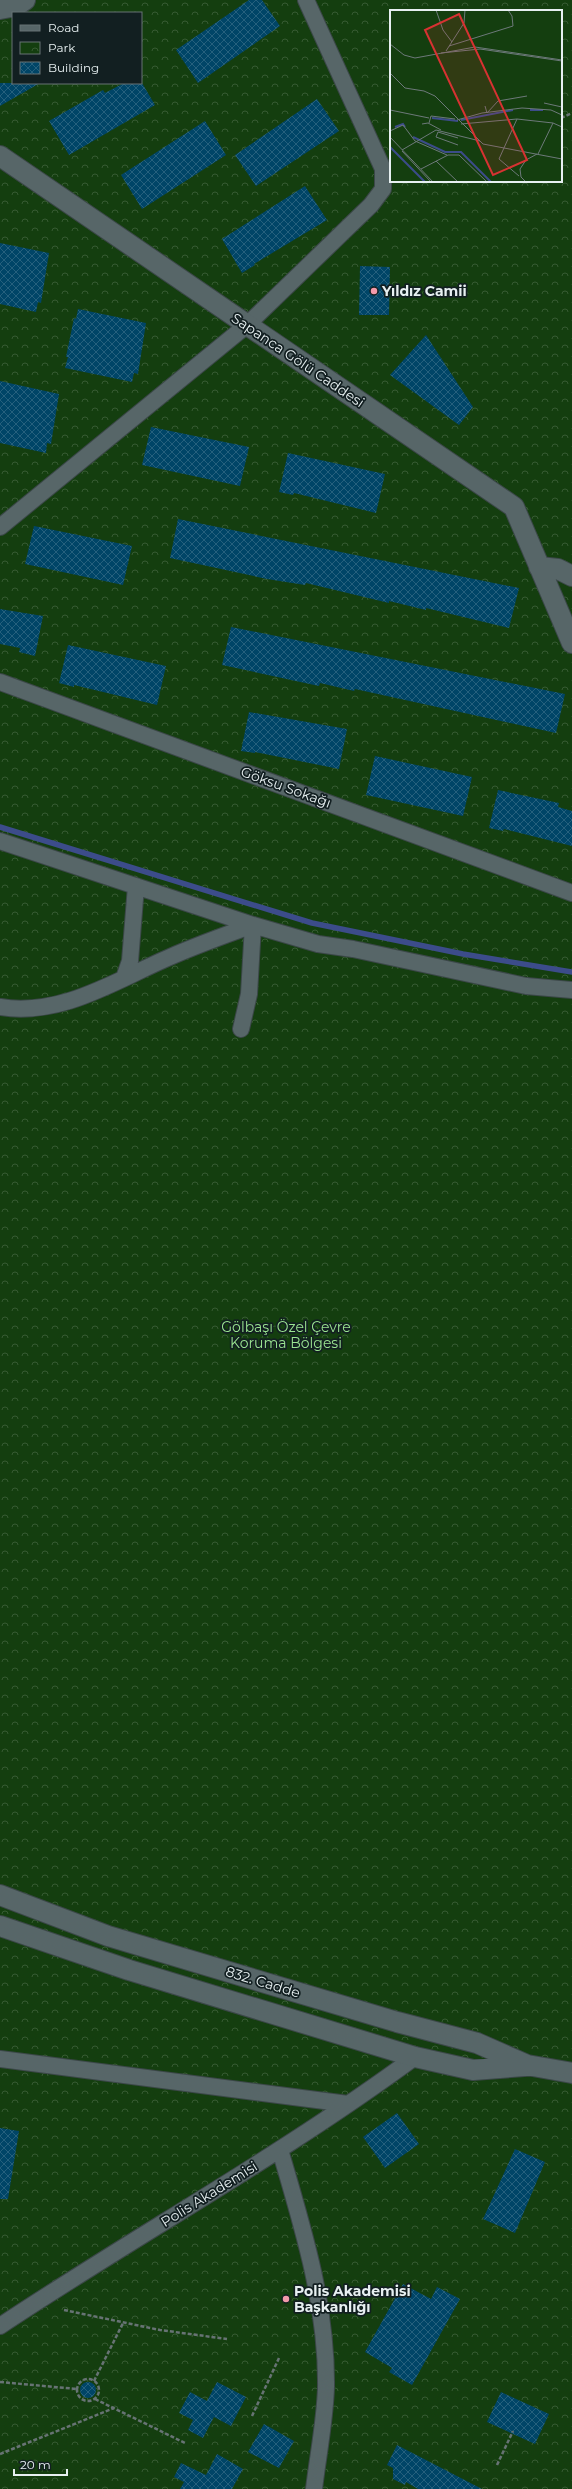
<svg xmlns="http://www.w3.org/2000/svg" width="572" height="2489" font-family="Montserrat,sans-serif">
<defs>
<pattern id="park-crowns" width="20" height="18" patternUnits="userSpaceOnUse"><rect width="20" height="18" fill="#143e0f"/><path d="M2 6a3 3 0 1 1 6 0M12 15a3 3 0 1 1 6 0" fill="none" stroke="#365a32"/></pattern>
<pattern id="building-cross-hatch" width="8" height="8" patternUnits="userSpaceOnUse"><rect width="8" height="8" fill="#004567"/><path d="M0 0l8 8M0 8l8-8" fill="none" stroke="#25607d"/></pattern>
</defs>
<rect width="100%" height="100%" fill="#1b292b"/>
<path fill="url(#park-crowns)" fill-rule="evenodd" d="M0 0H572V2489H0ZM391 11H561V181H391ZM13 13H141V83H13Z"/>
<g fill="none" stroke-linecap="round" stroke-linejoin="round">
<path stroke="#3c4c8a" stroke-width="5.5" d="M0 827 312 923 463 954 572 972"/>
</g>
<path fill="url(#building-cross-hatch)" d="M249 0H262L280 26 198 83 176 50Z
M0 83H40L0 106Z
M124 83H142L155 105 69 155 49 121 103 90 105 93Z
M317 99 339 131 256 186 235 155Z
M205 121 226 155 142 209 121 175Z
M305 186 327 220 254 264 255 265 242 273 222 239Z
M0 243 49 253 41 303 38 302 36 312 0 304Z
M360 266 390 267 389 315H359Z
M78 309 146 323 138 374 134 373 132 382 65 368 68 357H66L74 318 76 319Z
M426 335 473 407 459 425 390 375Z
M0 381 59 394 51 444 47 443 46 453 0 443Z
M151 427 249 447 240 486 142 465Z
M288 453 385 474 376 513 294 493 293 495 279 492Z
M178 519 519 588 509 628 426 608V610L389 601V603L306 583 305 585 267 579 170 558Z
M34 526 132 546 123 585 25 564Z
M0 609 43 616 35 656 19 652 20 648 0 644Z
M231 627 565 694 556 733 355 689 354 691 320 683 319 686 222 665Z
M68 645 166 666 157 705 74 685V687L59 683Z
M249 712 347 729 339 769 255 752V753L241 751Z
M375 756 472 777 463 816 366 795Z
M498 790 559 803 558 807 572 811V846L504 829 503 831 489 828Z
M397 2113 419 2144 385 2168 363 2137Z
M0 2128 19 2131 8 2199H0Z
M515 2149 545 2162 515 2233 483 2219Z
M403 2284 431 2299 437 2287 460 2299 412 2385 389 2372 392 2368 365 2352Z
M80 2390a8 8 0 1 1 16 0a8 8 0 1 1-16 0Z
M217 2382 246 2397 231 2426 214 2417 203 2438 188 2430 193 2420 179 2413 190 2392 207 2401Z
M501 2392 549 2414 535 2444 487 2422Z
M264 2424 294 2441 279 2468 248 2452Z
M397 2445 482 2489H418L406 2482 405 2485 393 2479V2468L387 2465Z
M217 2454 243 2469 232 2489H180L184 2482 174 2477 181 2463 206 2475Z"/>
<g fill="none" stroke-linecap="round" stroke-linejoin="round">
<g stroke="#3b4748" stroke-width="18">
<path id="minor" d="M0 527 247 325 371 205 383 189V169L306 0
M0 682 572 893
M0 841 253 925 318 944 353 949 526 986 572 990
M124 978 130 961 136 886
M0 1007C62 1017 116 980 170 957 197 945 225 935 253 925L249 994 241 1029
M0 2059 348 2104
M280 2150C303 2228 327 2305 326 2387 325 2421 318 2455 314 2489
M0 2326C137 2235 282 2155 415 2057"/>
</g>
<g stroke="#3b4748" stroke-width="22">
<path id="tertiary" d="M0 9 16 6 25 0
M0 156 514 507 572 643
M539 567 558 569 572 576
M0 1895 108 1936 397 2022 477 2043 527 2065 572 2073
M0 1926 129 1970 415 2057 473 2070 524 2066"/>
</g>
<path stroke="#677374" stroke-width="2.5" stroke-dasharray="4 2" stroke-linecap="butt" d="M561 118 572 113
M64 2310 160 2330 227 2339
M77 2390a11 11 0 1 1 22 0a11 11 0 1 1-22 0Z
M94 2381 123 2323
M0 2382 77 2389
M95 2399 185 2443
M252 2416 279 2358
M0 2454 114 2408
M497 2465 513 2431"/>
<use href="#minor" stroke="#576668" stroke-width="16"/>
<use href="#tertiary" stroke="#576668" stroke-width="20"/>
</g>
<g fill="#f39aab" stroke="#121f21" stroke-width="1.5">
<circle cx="374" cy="291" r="4"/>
<circle cx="286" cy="2299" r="4"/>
</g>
<g text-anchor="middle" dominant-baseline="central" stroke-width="3.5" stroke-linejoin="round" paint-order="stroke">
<g font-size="14" font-weight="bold" fill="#e7f0f1" stroke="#121f21" text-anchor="start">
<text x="382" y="291">Yıldız Camii</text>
<text x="294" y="2291">Polis Akademisi<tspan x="294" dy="16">Başkanlığı</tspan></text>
</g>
<g font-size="14" fill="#e7f0f1" stroke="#121f21">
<text transform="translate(298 360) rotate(34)">Sapanca Gölü Caddesi</text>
<text transform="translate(286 787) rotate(20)">Göksu Sokağı</text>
<text transform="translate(263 1982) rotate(17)">832. Cadde</text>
<text transform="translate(209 2194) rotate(-32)">Polis Akademisi</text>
</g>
<g font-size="14" fill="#9be591" stroke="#121f21">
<text x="286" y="1327">Gölbaşı Özel Çevre<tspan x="286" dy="16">Koruma Bölgesi</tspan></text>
</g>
</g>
<g transform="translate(390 10)">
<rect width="172" height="172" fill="#1b292b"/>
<path d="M0 0H172V172H0Z" fill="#143e0f"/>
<path fill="none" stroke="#3c4c8a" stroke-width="2" d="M140 100H153M42 108 68 111M71 110 123 100M5 117 13 114 15 117M23 127 55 142H71L101 172M0 137 35 172"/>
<path fill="none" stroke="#6d797a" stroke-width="1" d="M46 0 53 20 62 32M0 34 14 45 25 48 85 37 172 50M59 36 123 16 122 6 118 0M56 41 74 13 75 0M51 43 90 39 172 51M0 63 15 78 34 81 45 86 93 134 172 149M154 93 172 97M95 96 97 103 108 91 137 86M0 100 39 108M127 109 109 149 129 166M67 110 92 103 132 98 161 100 172 105M39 113 41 106 65 109M32 114 38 113 51 120M71 114 127 109 163 113 172 117M0 121 13 115 25 131 57 145M0 127 43 172M68 135 46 127 48 122 68 128M12 140 46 120 90 131M12 141 41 172M148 144 163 113M46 151 68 172M31 159 58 145H69L97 172M136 172 131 167 130 159 136 150 147 144"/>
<path fill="#d73232" fill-opacity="0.15" stroke="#d73232" stroke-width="2" d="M69 4 137 150 103 165 35 20Z"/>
<rect width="172" height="172" fill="none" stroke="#e7f0f1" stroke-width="2"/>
</g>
<rect x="12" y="12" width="130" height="72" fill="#121f21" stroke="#677374"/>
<rect x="20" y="25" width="20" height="6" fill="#576668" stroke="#677374"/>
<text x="48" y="32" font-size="12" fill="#e7f0f1">Road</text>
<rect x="20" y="42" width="20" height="12" fill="url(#park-crowns)" stroke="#677374"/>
<text x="48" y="52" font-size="12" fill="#e7f0f1">Park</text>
<rect x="20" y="62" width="20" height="12" fill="url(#building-cross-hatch)" stroke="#677374"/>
<text x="48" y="72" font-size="12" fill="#e7f0f1">Building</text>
<path d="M14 2469v6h53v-6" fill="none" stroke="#e7f0f1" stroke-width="2"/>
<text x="20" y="2469" font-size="12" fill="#e7f0f1" stroke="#121f21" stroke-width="3" paint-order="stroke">20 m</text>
</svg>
